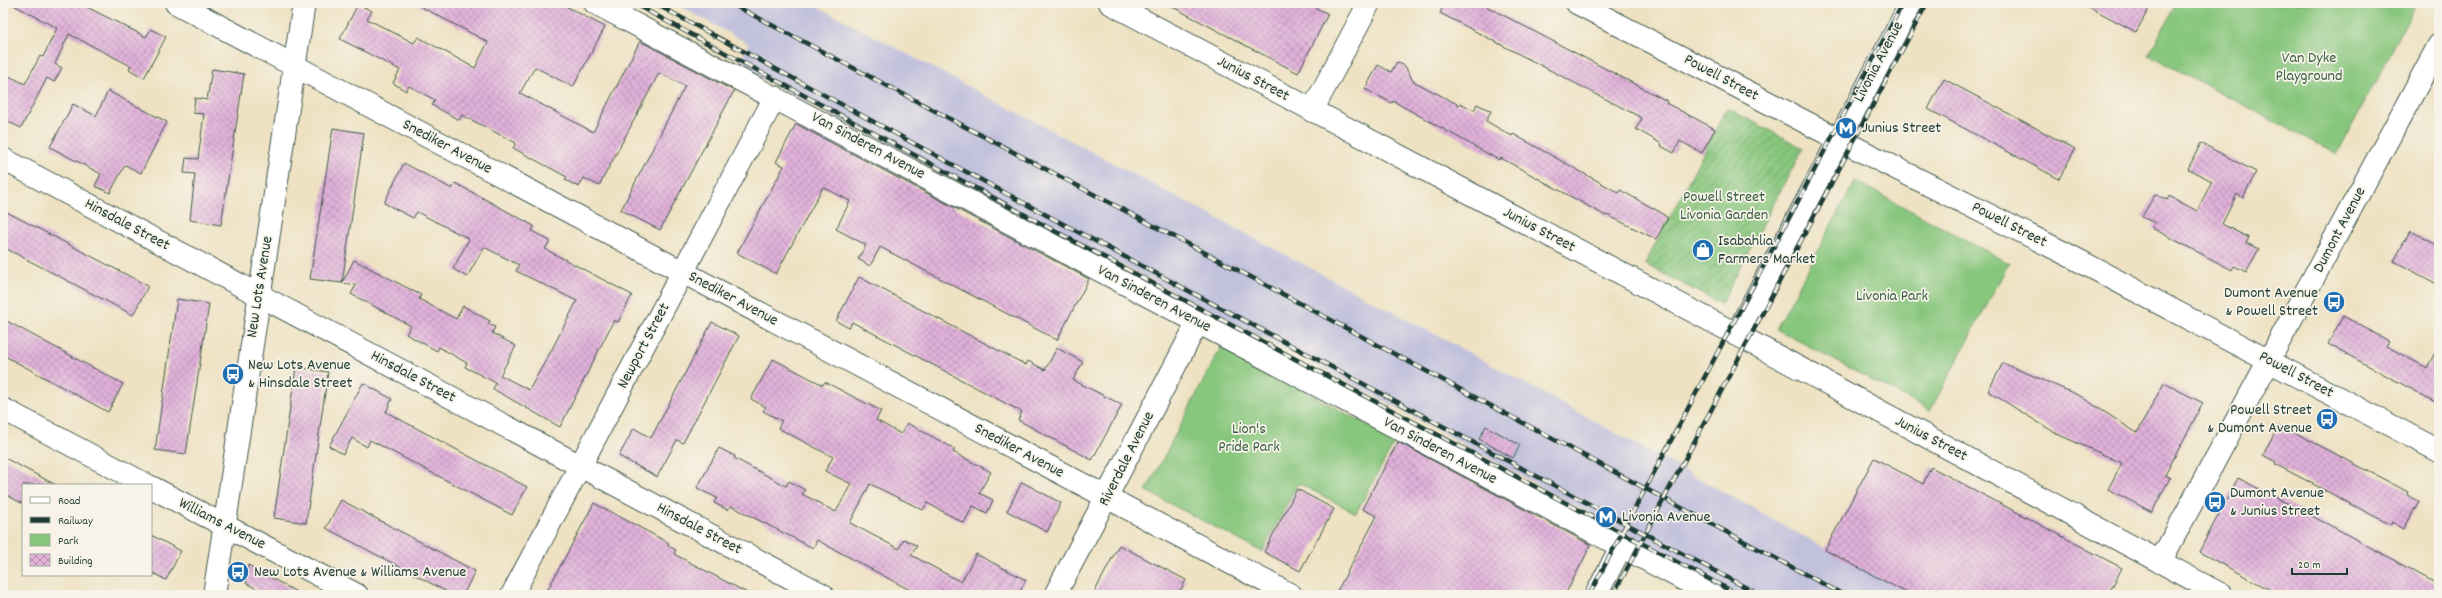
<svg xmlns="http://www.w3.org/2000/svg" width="2442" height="598" font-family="Dekko,sans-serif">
<defs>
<pattern id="garden-furrows" width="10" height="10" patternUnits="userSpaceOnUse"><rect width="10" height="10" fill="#87c67d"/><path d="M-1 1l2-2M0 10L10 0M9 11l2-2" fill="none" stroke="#6ea267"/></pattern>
<pattern id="building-cross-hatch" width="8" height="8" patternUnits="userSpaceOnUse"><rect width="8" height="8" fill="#e1b1da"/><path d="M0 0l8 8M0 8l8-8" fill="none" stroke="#b691b2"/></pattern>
</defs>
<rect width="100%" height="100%" fill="#f7f3e8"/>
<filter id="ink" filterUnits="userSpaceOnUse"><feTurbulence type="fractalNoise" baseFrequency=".025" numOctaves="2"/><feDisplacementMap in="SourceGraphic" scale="8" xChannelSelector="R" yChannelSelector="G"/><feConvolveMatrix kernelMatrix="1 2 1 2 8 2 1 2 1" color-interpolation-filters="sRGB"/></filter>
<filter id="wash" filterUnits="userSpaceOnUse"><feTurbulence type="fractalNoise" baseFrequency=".012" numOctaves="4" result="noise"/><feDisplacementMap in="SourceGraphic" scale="16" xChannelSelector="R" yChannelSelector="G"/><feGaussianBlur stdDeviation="0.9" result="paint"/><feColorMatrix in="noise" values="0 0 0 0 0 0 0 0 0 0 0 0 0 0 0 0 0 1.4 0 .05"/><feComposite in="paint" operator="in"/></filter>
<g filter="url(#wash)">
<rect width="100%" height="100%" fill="#eee2c3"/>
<path fill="#c2c1dc" d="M674 3H811L1444 339 1911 595H1736L1394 406 738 66 749 44Z"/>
<path fill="#87c67d" stroke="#538258" d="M2177 3H2417L2337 154 2149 55Z
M1855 181 2009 263 1930 411 1776 329Z
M1221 347 1396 440 1356 513 1298 483 1262 552 1146 491Z"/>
<path fill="url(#garden-furrows)" stroke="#538258" d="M1727 108 1803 148 1721 304 1645 264Z"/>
<g id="blocks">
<path fill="url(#building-cross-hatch)" d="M10 3H79L146 37 151 29 166 37 144 78 129 69 131 66 69 34 55 64 62 68 54 82 47 78 21 128 3 119V73L25 84 40 56 43 57 57 28Z
M414 3H560L605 27 573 87 535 67 520 93 593 132 640 41 734 91 660 230 621 210 685 86 659 73 599 186 584 178 579 187 565 180 567 177 513 148 516 143 462 115 459 120 432 105 435 100 409 86 406 91 393 83 400 70 340 39 358 4 372 11 367 19 414 43 418 37 475 68 488 42Z
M1165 3H1307L1328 14 1298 73Z
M1445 3H1480L1667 101 1666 103 1715 129 1702 153 1680 141 1674 153 1661 146 1662 144 1636 129 1642 118 1440 13Z
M2082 3H2152L2136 32Z
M1397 62 1405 66 1413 81 1459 105 1460 103 1474 110 1477 104 1491 111 1486 121 1512 136 1513 134 1619 193 1620 190 1660 212 1668 218 1656 239 1607 215 1606 216 1501 158 1499 160 1393 101 1392 103 1365 89 1378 65 1391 72Z
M212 69 244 74 221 225 190 220 195 174 184 173 186 158 198 159 204 114 193 113 195 98 207 100Z
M1944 79 2075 149 2059 179 1928 109Z
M108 91 167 122 141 173 125 165 110 193 95 186 101 174 50 147 73 104 96 116Z
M796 124 1089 279 1057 340 880 247 870 266 858 259 866 245 836 229 850 201 823 187 776 274 737 253 784 166 776 162Z
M333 128 364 133 342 283 310 279Z
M2201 143 2256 172 2243 198 2237 194 2222 224 2249 238 2246 243 2259 249 2246 272 2234 266 2232 270 2152 228 2155 223 2142 217 2155 194 2167 200 2169 196 2197 211 2212 181 2188 169Z
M404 163 452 189 455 183 534 226 532 231 550 241 545 249 632 295 618 322 614 320 560 427 493 389 496 383 465 367 467 363 439 347 437 351 406 334 411 326 351 294 356 285 342 283 354 260 421 295 419 299 456 319 463 306 490 321 488 324 495 327 492 333 516 346 500 375 529 390 551 351 577 301 516 271 519 265 484 247 467 277 453 269 469 239 417 212 413 218 384 203Z
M3 210 148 286 133 315 3 247Z
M2410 231 2439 246V285L2394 261Z
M859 277 1026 365 1028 361 1045 370 1057 348 1083 362 1073 380 1122 405 1092 460 1018 420 1022 412 852 322 849 328 836 321Z
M177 299 209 304 186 454 155 450Z
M2343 316 2389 341 2386 346 2427 368 2439 345V404L2328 344Z
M3 319 123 384 108 412 3 355Z
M712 322 739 336 683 443 677 440 657 477 619 456 634 428 651 438Z
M773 359 823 385 825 382 881 411 876 420 901 434 907 423 955 449 953 452 991 472 979 493 993 500 987 513 973 506 964 523 927 503 923 510 870 484 850 523 899 549 904 539 917 546 911 555 961 582 976 554 1026 580 1018 595H919L817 540 813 548 731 506 728 510 714 503 717 498 697 488 719 448 735 456 734 458 786 486 789 481 805 490 802 494 836 512 851 484 825 471 833 457 778 428 782 421 763 411 766 407 751 399Z
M2003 363 2080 396 2137 433 2164 383 2203 403 2165 475 2170 478 2152 512 2108 489 2122 463 2057 434 1988 391Z
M296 367 328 372 306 523 274 518Z
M363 383 392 399 386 412 527 487 512 515 370 440 367 447 352 438 343 454 329 446Z
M1486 426 1520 445 1513 458 1479 439Z
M2278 426 2291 433 2292 431 2408 492 2407 495 2419 501 2404 529 2392 522 2391 525 2275 464 2276 462 2263 455Z
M1398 442 1591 545 1565 595H1335L1377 516 1362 509Z
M3 457 20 466 56 485H23V504L3 493Z
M1874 458 1923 484 1931 467 2122 568 2108 595H1911L1825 550Z
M2238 478 2335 528 2439 585V595H2280L2199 552Z
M1022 482 1061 503 1047 532 1007 511Z
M1297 489 1334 509 1300 571 1264 552Z
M341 500 475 571 463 595H453L326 528Z
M594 503 669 543 667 545 676 550 674 554 751 595H545Z
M151 535 181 551 166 580 151 572Z
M1119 545 1186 580 1178 595H1093Z
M248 565 302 595H267L246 583Z"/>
</g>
</g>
<g filter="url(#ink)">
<use href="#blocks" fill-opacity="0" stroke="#3e5649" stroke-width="1"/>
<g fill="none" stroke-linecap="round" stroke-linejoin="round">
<g stroke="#3e5649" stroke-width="24">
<path id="minor" d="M176 3 1291 595
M595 3 1713 595
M1110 3 1719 325 2222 595
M1577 3 1838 139 2074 258 2439 451
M1312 111 1369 3
M3 159 823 595
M1736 335 1911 3
M3 409 147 485
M151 487 357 595
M2160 562 2439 45
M214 595 304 3
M512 595 775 97
M1055 595 1198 322
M1596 595 1621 547"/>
</g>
<use href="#minor" stroke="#fff" stroke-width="22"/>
<g stroke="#1f3d34" stroke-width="4.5">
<path id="rail" d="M633 3 1081 245 1739 595
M654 3 1035 209 1760 595
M730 3 1249 276 1844 595
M1589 595 1903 3
M1613 595 1927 3"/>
</g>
<use href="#rail" stroke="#f7f3e8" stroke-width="3" stroke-dasharray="9" stroke-linecap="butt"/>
</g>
</g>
<defs>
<g id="metro-disc" transform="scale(1.15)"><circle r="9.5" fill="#1f6fb2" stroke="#f7f3e8"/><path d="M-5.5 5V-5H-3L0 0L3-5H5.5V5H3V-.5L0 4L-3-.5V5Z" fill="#fff"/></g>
<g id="shop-disc" transform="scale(1.15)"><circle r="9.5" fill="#1f6fb2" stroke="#f7f3e8"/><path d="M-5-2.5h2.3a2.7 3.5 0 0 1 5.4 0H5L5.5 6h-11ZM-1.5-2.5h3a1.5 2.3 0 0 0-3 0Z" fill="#fff"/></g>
<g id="bus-disc" transform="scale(1.15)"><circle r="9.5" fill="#1f6fb2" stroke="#f7f3e8"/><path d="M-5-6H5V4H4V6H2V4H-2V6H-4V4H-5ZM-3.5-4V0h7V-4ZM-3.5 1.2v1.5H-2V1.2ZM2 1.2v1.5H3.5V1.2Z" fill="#fff"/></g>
</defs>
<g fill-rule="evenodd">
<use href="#metro-disc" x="1846" y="128"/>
<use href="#shop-disc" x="1703" y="250"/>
<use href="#bus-disc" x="2334" y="302"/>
<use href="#bus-disc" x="233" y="374"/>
<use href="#bus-disc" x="2327" y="419"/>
<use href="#bus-disc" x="2215" y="502"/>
<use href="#metro-disc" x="1606" y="517"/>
<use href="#bus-disc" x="238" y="572"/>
</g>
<g text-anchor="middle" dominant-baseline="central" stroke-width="3.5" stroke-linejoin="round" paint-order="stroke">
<g font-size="16" fill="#395f46" stroke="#f7f3e8">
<text x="2309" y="58">Van Dyke<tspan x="2309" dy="18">Playground</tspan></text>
<text x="1724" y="197">Powell Street<tspan x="1724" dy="18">Livonia Garden</tspan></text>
<text x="1892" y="296">Livonia Park</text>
<text x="1249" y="429">Lion's<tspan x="1249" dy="18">Pride Park</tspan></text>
</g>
<g font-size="16" fill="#1f3d34" stroke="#f7f3e8">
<text transform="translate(1879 62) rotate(-62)">Livonia Avenue</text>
<text transform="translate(1721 78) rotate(28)">Powell Street</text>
<text transform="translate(1253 79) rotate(28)">Junius Street</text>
<text transform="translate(868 146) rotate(28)">Van Sinderen Avenue</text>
<text transform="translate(447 147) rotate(28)">Snediker Avenue</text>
<text transform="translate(127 225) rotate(28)">Hinsdale Street</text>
<text transform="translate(2009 225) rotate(27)">Powell Street</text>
<text transform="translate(1539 230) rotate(28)">Junius Street</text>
<text transform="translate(2340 230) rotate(-62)">Dumont Avenue</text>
<text transform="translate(260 287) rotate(-81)">New Lots Avenue</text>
<text transform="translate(733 299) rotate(28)">Snediker Avenue</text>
<text transform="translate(1154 299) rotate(28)">Van Sinderen Avenue</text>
<text transform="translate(644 346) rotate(-62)">Newport Street</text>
<text transform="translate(2296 375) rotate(28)">Powell Street</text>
<text transform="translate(413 377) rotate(28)">Hinsdale Street</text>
<text transform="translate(1931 439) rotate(28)">Junius Street</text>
<text transform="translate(1019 451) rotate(28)">Snediker Avenue</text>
<text transform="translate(1440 451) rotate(28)">Van Sinderen Avenue</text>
<text transform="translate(1127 459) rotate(-63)">Riverdale Avenue</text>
<text transform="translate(222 524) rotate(27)">Williams Avenue</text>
<text transform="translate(699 529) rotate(28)">Hinsdale Street</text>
</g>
<g font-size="16" fill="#1f3d34" stroke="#f7f3e8" text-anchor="start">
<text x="1862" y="128">Junius Street</text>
<text x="1718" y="241">Isabahlia<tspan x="1718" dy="18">Farmers Market</tspan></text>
<text x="2318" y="293" text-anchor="end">Dumont Avenue<tspan x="2318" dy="18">&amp; Powell Street</tspan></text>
<text x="248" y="365">New Lots Avenue<tspan x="248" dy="18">&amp; Hinsdale Street</tspan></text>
<text x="2312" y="410" text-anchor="end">Powell Street<tspan x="2312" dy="18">&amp; Dumont Avenue</tspan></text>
<text x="2230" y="493">Dumont Avenue<tspan x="2230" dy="18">&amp; Junius Street</tspan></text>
<text x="1622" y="517">Livonia Avenue</text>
<text x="254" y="572">New Lots Avenue &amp; Williams Avenue</text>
</g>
</g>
<rect width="2442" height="598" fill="none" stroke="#f7f3e8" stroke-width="16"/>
<rect x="22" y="484" width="130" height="92" fill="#f7f3e8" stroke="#a1aaa0"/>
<rect x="30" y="497" width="20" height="6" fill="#ffffff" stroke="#a1aaa0"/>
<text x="58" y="504" font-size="12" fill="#1f3d34">Road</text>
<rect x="30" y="517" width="20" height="6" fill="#1f3d34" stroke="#a1aaa0"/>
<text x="58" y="524" font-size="12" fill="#1f3d34">Railway</text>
<rect x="30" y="534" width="20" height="12" fill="#87c67d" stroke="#a1aaa0"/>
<text x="58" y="544" font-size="12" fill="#1f3d34">Park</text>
<rect x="30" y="554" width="20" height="12" fill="url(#building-cross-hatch)" stroke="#a1aaa0"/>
<text x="58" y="564" font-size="12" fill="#1f3d34">Building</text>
<path d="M2292 568v6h55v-6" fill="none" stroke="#1f3d34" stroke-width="2"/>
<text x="2298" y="568" font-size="12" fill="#1f3d34" stroke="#f7f3e8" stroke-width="3" paint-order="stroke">20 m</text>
</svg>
